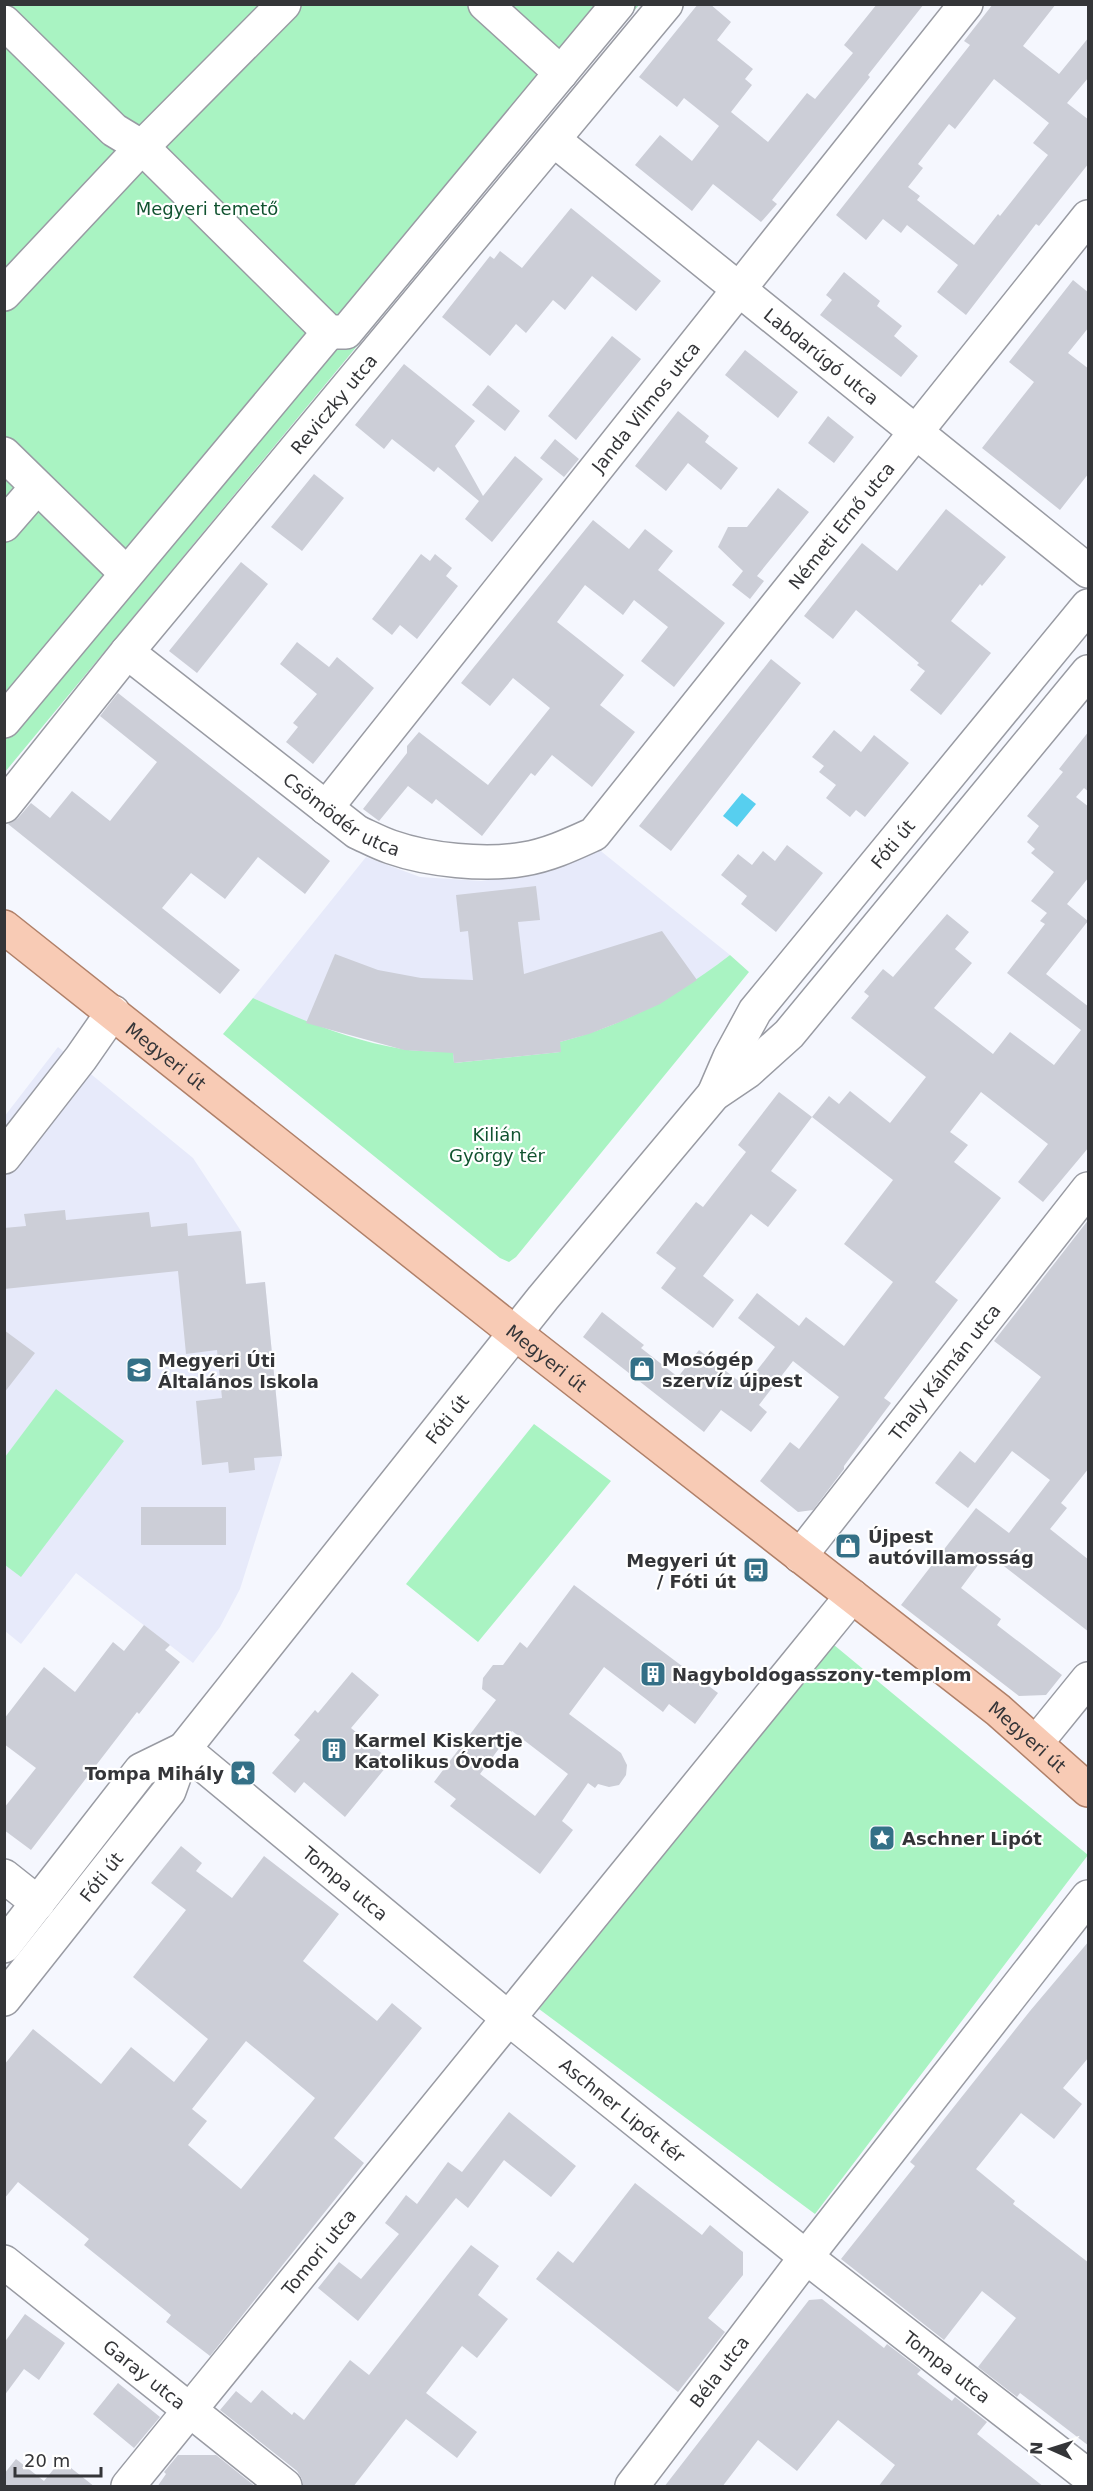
<svg xmlns="http://www.w3.org/2000/svg" width="1093" height="2491" font-family="'DejaVu Sans',sans-serif">
<rect width="100%" height="100%" fill="#f5f7fe"/>
<path fill="#e7eafa" d="M597 848 730 955 697 980 660 1004 589 1034 561 1052 454 1063 306 1023 253 998 366 857 420 877 481 881 551 871Z
M58 1047 193 1158 241 1231 244 1264 241 1265 242 1284 265 1282 282 1456 240 1589 220 1627 193 1663 76 1573 21 1644 5 1631 4 1117Z"/>
<path fill="#a9f3c2" d="M5 5H639L5 772Z
M730 955 749 972 516 1257 509 1262 500 1258 223 1034 253 998C301 1020 349 1040 402 1049 418 1052 436 1051 453 1052L454 1063 560 1052V1042C627 1024 675 997 730 955Z
M56 1389 124 1441 21 1577 5 1565V1457Z
M534 1424 611 1481 478 1642 406 1584Z
M834 1645 1088 1855 815 2214 539 2009Z"/>
<path fill="#57cfef" d="M742 793 756 804 737 827 723 816Z"/>
<path fill="#ccced7" fill-rule="evenodd" d="M698 4H710L731 22 717 40 753 69 745 79 752 85 731 112 768 142 807 93 815 99 853 53 844 45 877 4H924L868 75 870 77 772 200 777 204 761 222 713 184 692 211 635 165 660 135 692 161 719 126 684 98 677 107 639 77Z
M993 4H1056L1023 46 1059 74 1089 37V77L1067 103 1089 120V163L1039 226 1036 224 966 315 937 292 958 265 907 225 901 233 883 219 866 240 836 215 970 45 964 41ZM994 79 1049 123 1033 143 1048 155 1000 216 998 214 974 245 917 200 920 196 908 187 923 168 918 164 949 124 955 129Z
M571 208 661 281 636 311 592 276 565 310 553 300 526 333 516 324 490 356 442 317 490 256 494 259 500 251 522 268Z
M844 272 880 301 877 306 902 326 894 336 918 356 901 377 820 315 832 300 826 295Z
M1073 280 1089 293V327L1068 353 1089 369V473L1060 510 982 448 1034 382 1009 362Z
M612 336 641 359 576 440 548 416Z
M745 350 798 392 778 418 725 375Z
M404 364 475 421 455 446 483 496 515 456 543 479 492 542 465 519 479 501 438 467 434 472 392 439 384 449 355 425Z
M488 385 520 411 505 431 472 405Z
M678 411 709 436 705 442 738 468 721 490 688 463 666 491 635 466Z
M828 416 854 437 834 463 808 443Z
M555 439 579 459 564 477 540 458Z
M314 474 344 498 302 551 271 527Z
M778 488 809 512 757 576 764 581 750 599 732 585 743 571 718 547 728 527H747Z
M946 509 1006 557 982 586 980 584 951 621 991 653 941 715 910 690 925 671 917 665 919 663 856 610 833 639 804 616 862 543 897 571Z
M593 520 629 549 645 529 673 551 658 570 725 623 674 687 641 661 668 627 634 600 623 615 585 585 557 622 624 675 600 705 635 732 592 787 552 755 535 776 531 773 482 836 436 799 432 804 408 786 379 821 363 809 407 753V746L419 732 488 785 550 708 513 678 490 706 461 683Z
M421 554 430 561 435 554 452 568 446 576 458 586 417 639 400 625 392 635 372 619Z
M241 562 268 584 197 673 169 651Z
M297 642 329 667 337 657 374 688 313 764 286 742 298 727 293 723 317 694 280 664Z
M771 659 801 683 671 851 639 826Z
M118 693 330 861 305 894 258 857 225 899 191 873 162 908 240 970 220 994 8 824 18 818 31 803 50 818 72 791 110 821 157 762 100 716Z
M834 730 861 752 874 735 909 763 865 817 856 810 850 817 826 798 836 785 819 772 824 766 812 757Z
M1089 731V792L1084 788 1076 797 1089 807V877L1067 904 1088 921 1046 974 1089 1007V1147L1043 1202 1018 1182 1048 1144 981 1092 950 1132 968 1145 954 1162 1001 1198 935 1282 958 1300 884 1398 891 1403 844 1466V1469L813 1510 798 1512 760 1481 790 1442 799 1449 839 1397 793 1361 759 1405 767 1412 751 1432 721 1410 704 1432 583 1337 602 1312 644 1345 641 1348 678 1377 699 1350 745 1386 775 1347 738 1318 757 1293 799 1326 806 1317 844 1346 893 1282 844 1244 893 1180 812 1117 829 1096 839 1104 850 1091 890 1123 926 1077 851 1018 869 996 864 992 883 969 893 977 947 914 969 932 955 949 972 963 934 1008 993 1054 1010 1032 1054 1065 1081 1030 1007 973 1045 924 1040 921 1047 913 1031 901 1054 872 1031 853 1035 849 1027 842 1039 826 1027 816 1063 772 1059 769Z
M787 845 823 873 776 932 741 904 747 896 721 875 738 854 752 865 763 851 775 861Z
M536 886 540 920 518 922 524 974 662 931 697 980 660 1004 620 1022 589 1034 560 1042 561 1052 454 1063 453 1053 404 1050 306 1023 335 954 378 970 421 978 473 980 468 931 460 932 456 895Z
M779 1092 812 1117 771 1171 797 1190 768 1227 751 1214 703 1276 734 1300 713 1328 661 1288 676 1268 656 1253 696 1202 703 1207 746 1152 738 1145Z
M65 1210 66 1220 149 1212 151 1227 187 1223 188 1236 241 1231 246 1284 265 1282 282 1456 254 1458 255 1470 229 1473 228 1462 202 1465 196 1401 222 1398 217 1350 186 1354 178 1271 4 1289V1228L26 1226 24 1214Z
M1089 1219V1468L1061 1503 1067 1508 1050 1529 1089 1560V1632L987 1553 961 1588 1001 1619 997 1625 1062 1675 1046 1695 1019 1696 901 1605 976 1508 1009 1533 1050 1480 1012 1451 968 1508 935 1483 960 1451 975 1463 1041 1377 994 1341Z
M4 1330 35 1353 4 1393Z
M141 1507H226V1545H141Z
M574 1585 718 1693 695 1724 669 1704 663 1712 604 1667 569 1714 621 1753 627 1765 626 1775 619 1785 609 1787 598 1784 595 1788 588 1783 562 1821 573 1830 540 1874 450 1806 456 1799 434 1782 496 1700 482 1689 483 1678 493 1665H503L520 1642 527 1648ZM512 1731 568 1774 535 1816 480 1774Z
M144 1625 170 1645 165 1650 180 1662 139 1714 137 1712 31 1850 4 1830V1808L36 1768 4 1744V1719L44 1667 75 1692 113 1642 124 1651Z
M352 1672 379 1695 351 1728 391 1761 345 1817 304 1782 295 1793 272 1773 300 1740 294 1735 315 1710 318 1713Z
M181 1846 202 1863 196 1871 232 1898 264 1856 339 1914 303 1961 377 2021 392 2003 422 2028 334 2138 364 2163 210 2356 166 2322 171 2315 84 2245 89 2239 18 2182 4 2199V2065L33 2029 101 2084 131 2047 174 2082 208 2039 133 1977 186 1910 151 1883ZM246 2041 315 2098 241 2189 188 2145 207 2121 192 2109Z
M1089 1941V2057L1063 2088 1082 2104 1054 2139 1021 2113 976 2169 1015 2201 1013 2204 1089 2263V2446L1020 2393 1017 2397 978 2367 1016 2318 982 2291 944 2340 841 2259 915 2166 910 2162 1030 2011Z
M509 2112 576 2166 551 2197 504 2160 468 2208 456 2198 358 2321 318 2288 339 2262 361 2279 399 2234 385 2223 406 2195 417 2204 448 2162 462 2172Z
M635 2183 702 2235 710 2225 743 2252V2275L708 2318 725 2332 678 2392 536 2279 558 2251 573 2263Z
M471 2245 499 2266 478 2295 508 2319 477 2358 462 2346 426 2393 477 2432 457 2458 406 2419 353 2487H303L302 2479 297 2471 220 2410 236 2391 251 2403 262 2390 292 2415 294 2412 304 2420 350 2360 369 2375Z
M822 2299 884 2348 887 2344 921 2370 917 2374 952 2401 955 2397 987 2422 977 2434 1044 2487H878L895 2465 838 2420 797 2471 758 2440 722 2487H664L809 2300Z
M25 2314 65 2343 39 2380 24 2369 4 2396V2343Z
M118 2383 160 2417 134 2448 93 2414Z
M178 2455H216L256 2487H157L166 2474 164 2472Z
M16 2459 44 2481 61 2460 95 2487H4V2474Z"/>
<g fill="none" stroke-linecap="round" stroke-linejoin="round">
<g stroke="#999ba3" stroke-width="36">
<g id="minor">
<path d="M485 4 561 73"/>
<path d="M4 22 114 130 142 147 329 332H346L618 4"/>
<path id="s1" d="M554 140 1088 571"/>
<path d="M4 294 142 147 284 4"/>
<path d="M4 454 126 573"/>
<path d="M4 525 37 487"/>
<path id="s2" d="M127 652 357 832C368 837 379 843 391 847 428 860 485 866 524 859 549 855 572 844 594 834L1088 217"/>
<path d="M4 721 329 332"/>
<path id="s3" d="M4 806 127 652 666 4"/>
<path id="s4" d="M326 808 966 4"/>
<path id="s5" d="M714 1094 730 1057 755 1011 1088 606"/>
<path d="M4 1157 81 1058 113 1012"/>
<path id="s6" d="M800 1556 1088 1189"/>
<path d="M1036 1743 1088 1679"/>
<path id="s7" d="M184 1749 508 2018 806 2257 1088 2476"/>
<path d="M4 1876 38 1903"/>
<path d="M4 1946 141 1770 184 1749"/>
<path id="s8" d="M4 1999 169 1791 184 1749 543 1298 714 1094 748 1071 789 1034 1088 672"/>
<path id="s9" d="M4 2262 285 2486"/>
<path id="s10" d="M128 2486 852 1596"/>
<path id="s11" d="M632 2486 806 2257 1088 1897"/>
</g>
</g>
<g stroke="#b08069" stroke-width="36">
<g id="major">
<path id="s12" d="M4 927 515 1333 998 1710 1088 1790"/>
</g>
</g>
<use href="#minor" stroke="#fff" stroke-width="33"/>
<use href="#major" stroke="#f8cbb5" stroke-width="33"/>
</g>
<defs>
<g id="shop-square" transform="scale(1.35)"><rect x="-9" y="-9" width="18" height="18" rx="4" fill="#347087" stroke="#fff"/><path d="M-5-2.5h2.3a2.7 3.5 0 0 1 5.4 0H5L5.5 6h-11ZM-1.5-2.5h3a1.5 2.3 0 0 0-3 0Z" fill="#fff"/></g>
<g id="school-square" transform="scale(1.35)"><rect x="-9" y="-9" width="18" height="18" rx="4" fill="#347087" stroke="#fff"/><path d="M0-5L7-2L0 1L-7-2ZM-4 1L0 2.5L4 1V4Q0 6-4 4Z" fill="#fff"/></g>
<g id="bus-square" transform="scale(1.35)"><rect x="-9" y="-9" width="18" height="18" rx="4" fill="#347087" stroke="#fff"/><path d="M-5-6H5V4H4V6H2V4H-2V6H-4V4H-5ZM-3.5-4V0h7V-4ZM-3.5 1.2v1.5H-2V1.2ZM2 1.2v1.5H3.5V1.2Z" fill="#fff"/></g>
<g id="building-square" transform="scale(1.35)"><rect x="-9" y="-9" width="18" height="18" rx="4" fill="#347087" stroke="#fff"/><path d="M-4-6H4V6H1V3H-1V6H-4ZM-2.5-4.3h1.7v1.8h-1.7ZM.8-4.3h1.7v1.8H.8ZM-2.5-1h1.7V.8h-1.7ZM.8-1h1.7V.8H.8Z" fill="#fff"/></g>
<g id="sight-square" transform="scale(1.35)"><rect x="-9" y="-9" width="18" height="18" rx="4" fill="#347087" stroke="#fff"/><path d="M0-6L1.8-2.2L6-1.7L2.9 1.2L3.7 5.4L0 3.3L-3.7 5.4L-2.9 1.2L-6-1.7L-1.8-2.2Z" fill="#fff"/></g>
</defs>
<g fill-rule="evenodd">
<use href="#shop-square" x="642" y="1369"/>
<use href="#school-square" x="139" y="1370"/>
<use href="#shop-square" x="848" y="1546"/>
<use href="#bus-square" x="756" y="1570"/>
<use href="#building-square" x="653" y="1674"/>
<use href="#building-square" x="334" y="1750"/>
<use href="#sight-square" x="243" y="1773"/>
<use href="#sight-square" x="882" y="1838"/>
</g>
<g text-anchor="middle" dominant-baseline="central" stroke-width="4.5" stroke-linejoin="round" paint-order="stroke">
<g font-size="18" fill="#115330" stroke="#fff">
<text x="207" y="208">Megyeri temető</text>
<text x="497" y="1134">Kilián<tspan x="497" dy="21">György tér</tspan></text>
</g>
<g font-size="18" fill="#343538" stroke="#fff">
<text stroke="none"><textPath href="#s1" startOffset="344">Labdarúgó utca</textPath></text>
<text stroke="none"><textPath href="#s3" startOffset="520">Reviczky utca</textPath></text>
<text stroke="none"><textPath href="#s4" startOffset="513">Janda Vilmos utca</textPath></text>
<text stroke="none"><textPath href="#s2" startOffset="934">Németi Ernő utca</textPath></text>
<text stroke="none"><textPath href="#s2" startOffset="270">Csömödér utca</textPath></text>
<text stroke="none"><textPath href="#s5" startOffset="309">Fóti út</textPath></text>
<text stroke="none"><textPath href="#s12" startOffset="207">Megyeri út</textPath></text>
<text stroke="none"><textPath href="#s12" startOffset="693">Megyeri út</textPath></text>
<text stroke="none"><textPath href="#s6" startOffset="234">Thaly Kálmán utca</textPath></text>
<text stroke="none"><textPath href="#s8" startOffset="732">Fóti út</textPath></text>
<text stroke="none"><textPath href="#s12" startOffset="1305">Megyeri út</textPath></text>
<text stroke="none"><textPath href="#s8" startOffset="156">Fóti út</textPath></text>
<text stroke="none"><textPath href="#s7" startOffset="210">Tompa utca</textPath></text>
<text stroke="none"><textPath href="#s7" startOffset="568">Aschner Lipót tér</textPath></text>
<text stroke="none"><textPath href="#s10" startOffset="302">Tomori utca</textPath></text>
<text stroke="none"><textPath href="#s7" startOffset="982">Tompa utca</textPath></text>
<text stroke="none"><textPath href="#s11" startOffset="144">Béla utca</textPath></text>
<text stroke="none"><textPath href="#s9" startOffset="180">Garay utca</textPath></text>
</g>
<g font-size="18" font-weight="bold" fill="#343538" stroke="#fff" text-anchor="start">
<text x="662" y="1359">Mosógép<tspan x="662" dy="21">szervíz újpest</tspan></text>
<text x="158" y="1360">Megyeri Úti<tspan x="158" dy="21">Általános Iskola</tspan></text>
<text x="868" y="1536">Újpest<tspan x="868" dy="21">autóvillamosság</tspan></text>
<text x="736" y="1560" text-anchor="end">Megyeri út<tspan x="736" dy="21">/ Fóti út</tspan></text>
<text x="672" y="1674">Nagyboldogasszony-templom</text>
<text x="354" y="1740">Karmel Kiskertje<tspan x="354" dy="21">Katolikus Óvoda</tspan></text>
<text x="224" y="1773" text-anchor="end">Tompa Mihály</text>
<text x="902" y="1838">Aschner Lipót</text>
</g>
</g>
<rect width="1093" height="2491" fill="none" stroke="#343538" stroke-width="12"/>
<g transform="translate(1051 2449) rotate(273)" stroke="#ffffff" stroke-width="4.5" paint-order="stroke">
<path d="M0-4.5L10 22L0 15L-10 22Z" fill="#343538"/>
<text y="-9" font-size="16" font-weight="bold" text-anchor="middle" fill="#343538">N</text>
</g>
<path d="M15 2467v9h86v-9" fill="none" stroke="#343538" stroke-width="3"/>
<text x="24" y="2467" font-size="18" fill="#343538" stroke="#ffffff" stroke-width="4.5" paint-order="stroke">20 m</text>
</svg>
